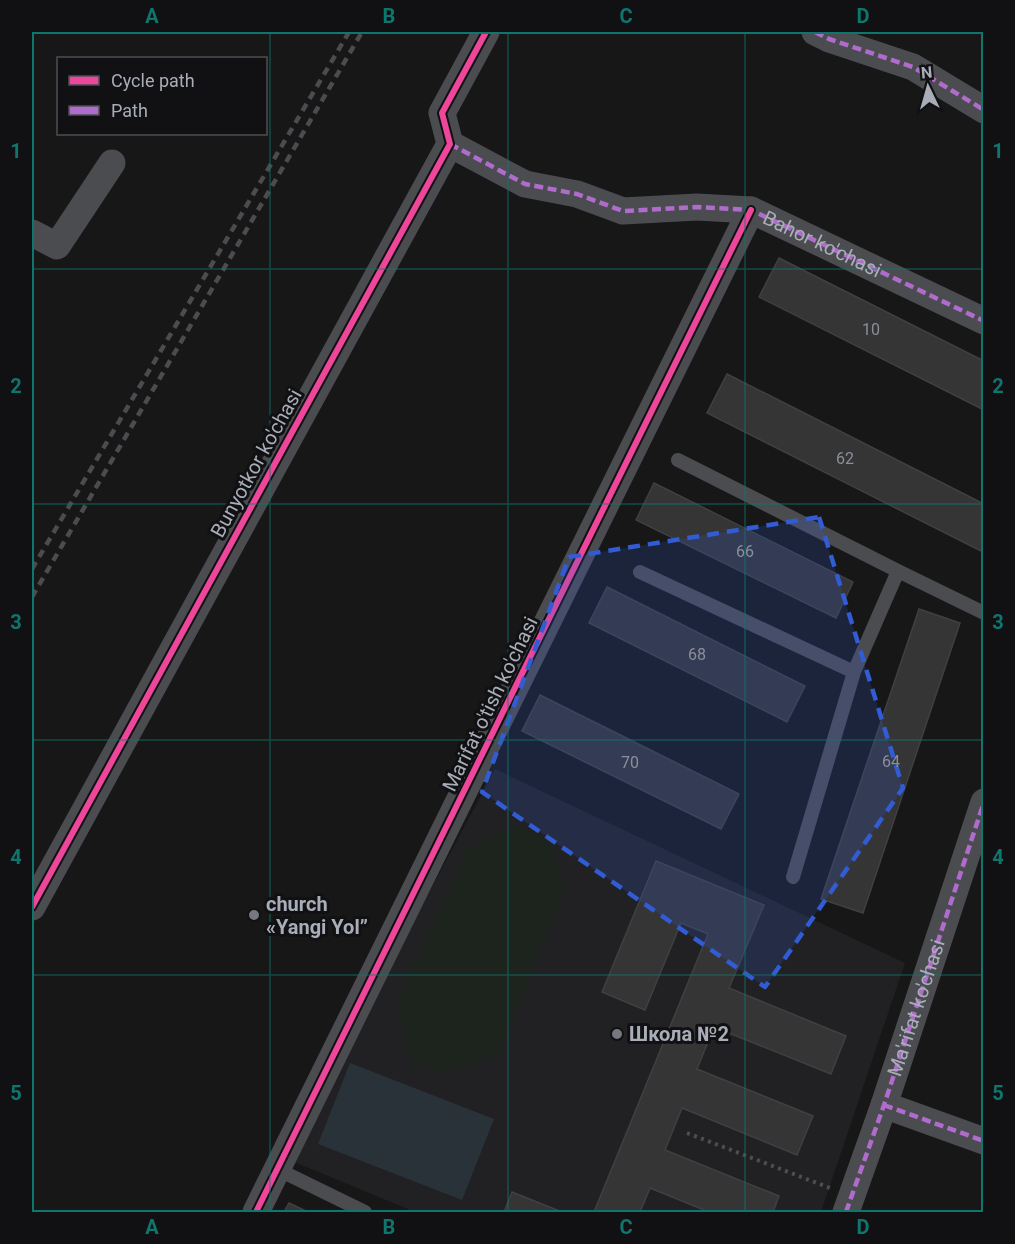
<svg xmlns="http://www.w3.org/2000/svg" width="1015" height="1244" font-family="Roboto,sans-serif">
<rect width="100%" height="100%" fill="#171717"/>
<path fill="#212123" d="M495 769 905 963 821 1212H415L287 1159Z"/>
<path fill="#1d241e" d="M518 826 551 841 566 886 498 1054 443 1074 410 1061 397 1003 467 849Z"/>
<path fill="#2a3239" d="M350 1063 494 1119 462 1200 318 1144Z"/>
<path fill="#353536" stroke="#3f4043" stroke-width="1.5" d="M779 258 984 361V410L759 297Z
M727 374 984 504V546L981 551 707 413Z
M654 483 853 582 836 618 636 520Z
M607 587 805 686 787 722 589 623Z
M919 609 960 623 863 913 821 899Z
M540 695 739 794 721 829 522 731Z
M656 861 764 905 729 988 846 1036 831 1074 714 1027 697 1069 813 1116 797 1155 682 1108 665 1150 779 1196 773 1212H709L650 1188 640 1212H594L708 934 681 923 645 1010 602 992Z
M512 1192 562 1212H504Z
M289 1203 308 1212H284Z"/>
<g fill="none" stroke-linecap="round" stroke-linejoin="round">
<path stroke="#4d4e52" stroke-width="4" stroke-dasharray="3 4.5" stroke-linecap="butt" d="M687 1133 830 1188"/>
<path stroke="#4b4c50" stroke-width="14" d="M678 460 898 571
M640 572 854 672
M793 877 854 672 898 571 984 613
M279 1170 365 1212"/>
<g stroke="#4b4c50" stroke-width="27">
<path d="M815 32 829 39 913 67 984 110"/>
<path id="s1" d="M450 144 525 184 577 194 623 211 697 207 751 210 984 321"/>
<path d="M32 233 57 246 112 163"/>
<path d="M32 907 450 144 442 113 486 32"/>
<path d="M884 1105 984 1141"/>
<path d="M256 1212 751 210"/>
<path id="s2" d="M846 1212 884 1105 984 802"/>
</g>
<path stroke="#4b4c4f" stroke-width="4.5" stroke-dasharray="8 6" stroke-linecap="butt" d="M32 569 349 32
M32 597 362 32"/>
<path stroke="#b06ccc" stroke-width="4.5" stroke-dasharray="9 4.5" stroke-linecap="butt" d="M815 32 829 39 913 67 984 110
M450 144 525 184 577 194 623 211 697 207 751 210 984 321
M884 1105 984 1141
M846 1212 884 1105 984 802"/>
<g stroke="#111113" stroke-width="10">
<path id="cycleway" d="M32 907 450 144 442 113 486 32
M256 1212 751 210"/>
</g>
<use href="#cycleway" stroke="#ed469a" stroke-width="6"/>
</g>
<path fill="#325cd3" fill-opacity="0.2" stroke="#325cd3" stroke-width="4.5" stroke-dasharray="12 8" stroke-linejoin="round" d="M819 517 903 788 765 987 482 792 569 557Z"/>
<path fill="none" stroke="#0f766e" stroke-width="1.5" stroke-opacity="0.55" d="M270 32V1212M508 32V1212M745 32V1212M32 269H984M32 504H984M32 740H984M32 975H984"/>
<g fill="#757880" stroke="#111113" stroke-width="2">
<circle cx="254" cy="915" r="6"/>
<circle cx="617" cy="1034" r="6"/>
</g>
<g text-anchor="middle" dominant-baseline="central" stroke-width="6" stroke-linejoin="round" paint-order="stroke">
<g font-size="16" fill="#8b8f98">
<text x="871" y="329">10</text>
<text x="845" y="458">62</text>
<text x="745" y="551">66</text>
<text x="697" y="654">68</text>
<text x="891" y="761">64</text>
<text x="630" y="762">70</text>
</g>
<g font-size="20" fill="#a8adb8" stroke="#111113">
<text stroke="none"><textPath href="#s1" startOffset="394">Bahor ko'chasi</textPath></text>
<text transform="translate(256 463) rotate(-61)">Bunyotkor ko'chasi</text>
<text transform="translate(490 704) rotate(-64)">Marifat o'tish ko'chasi</text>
<text stroke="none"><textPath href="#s2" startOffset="216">Ma'rifat ko'chasi</textPath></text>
</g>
<g font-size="20" font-weight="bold" fill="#a8adb8" stroke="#111113" text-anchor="start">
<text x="266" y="904">church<tspan x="266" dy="23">«Yangi Yol”</tspan></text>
<text x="629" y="1034">Школа №2</text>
</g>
</g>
<rect width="1015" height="1244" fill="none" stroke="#111113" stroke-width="66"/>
<rect x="57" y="57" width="210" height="78" fill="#111113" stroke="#4d4f55" stroke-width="1.5"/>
<rect x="69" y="76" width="30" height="9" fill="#ed469a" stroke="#4d4f55" stroke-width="1.5"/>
<text x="111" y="87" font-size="18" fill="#a8adb8">Cycle path</text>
<rect x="69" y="106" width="30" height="9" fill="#b06ccc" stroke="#4d4f55" stroke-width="1.5"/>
<text x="111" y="117" font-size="18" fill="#a8adb8">Path</text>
<g transform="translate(928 87) rotate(355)" stroke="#111113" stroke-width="4.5" paint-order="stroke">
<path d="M0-4.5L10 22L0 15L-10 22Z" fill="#a8adb8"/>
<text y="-9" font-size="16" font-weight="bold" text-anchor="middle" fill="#a8adb8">N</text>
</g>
<rect x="33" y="33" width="949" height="1178" fill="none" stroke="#0f766e" stroke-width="2"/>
<g font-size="20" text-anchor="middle" font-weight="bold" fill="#0f766e">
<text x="152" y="23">A</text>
<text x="389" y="23">B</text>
<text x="626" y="23">C</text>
<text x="863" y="23">D</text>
<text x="16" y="158">1</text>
<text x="998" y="158">1</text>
<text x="16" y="393">2</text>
<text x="998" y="393">2</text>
<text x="16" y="629">3</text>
<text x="998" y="629">3</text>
<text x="16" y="864">4</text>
<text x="998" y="864">4</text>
<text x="16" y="1100">5</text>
<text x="998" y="1100">5</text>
<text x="152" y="1234">A</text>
<text x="389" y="1234">B</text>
<text x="626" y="1234">C</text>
<text x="863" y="1234">D</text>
</g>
</svg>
